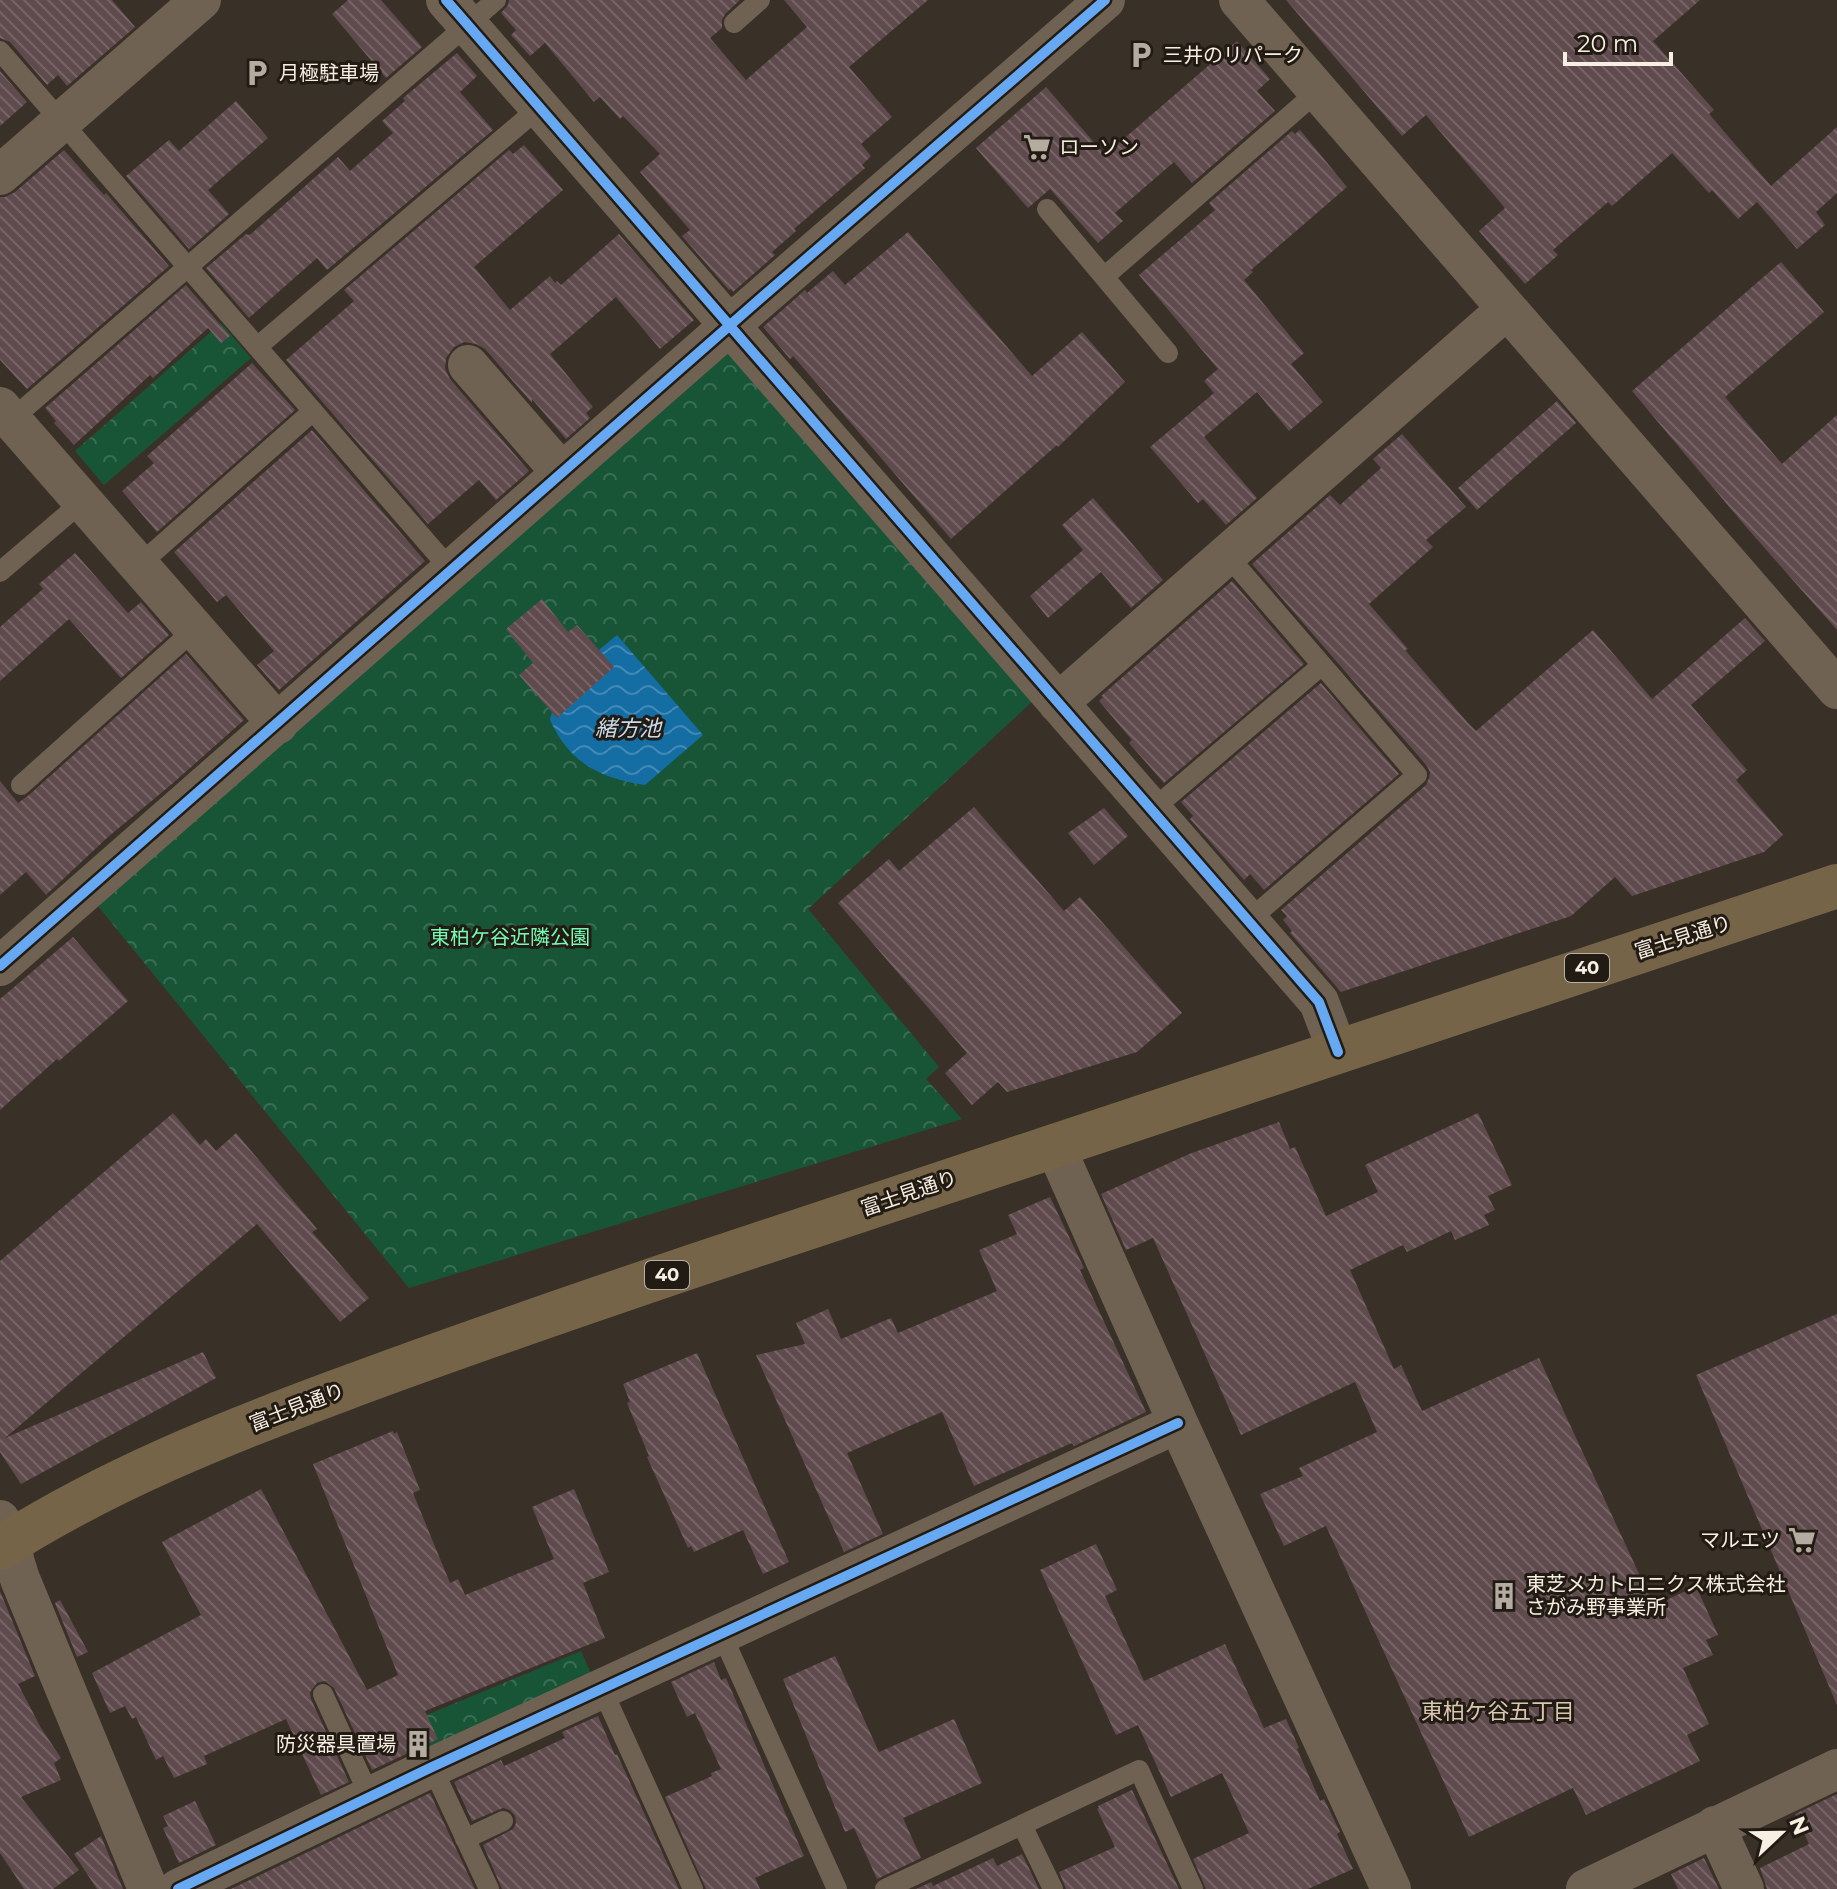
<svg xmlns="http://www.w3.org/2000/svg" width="1837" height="1889" font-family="Montserrat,'Noto Sans JP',sans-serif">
<defs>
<pattern id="park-crowns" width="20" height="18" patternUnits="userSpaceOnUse" patternTransform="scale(2)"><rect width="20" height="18" fill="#185537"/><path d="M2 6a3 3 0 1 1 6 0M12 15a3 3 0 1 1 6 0" fill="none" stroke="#3a6e54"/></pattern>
<pattern id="water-waves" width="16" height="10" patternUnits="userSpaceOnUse" patternTransform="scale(2)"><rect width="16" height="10" fill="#146da3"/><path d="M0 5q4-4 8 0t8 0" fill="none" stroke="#4389b4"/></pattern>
<pattern id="building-back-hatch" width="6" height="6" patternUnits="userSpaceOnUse" patternTransform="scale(2)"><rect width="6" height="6" fill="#5f4a4d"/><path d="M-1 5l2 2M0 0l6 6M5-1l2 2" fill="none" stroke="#776466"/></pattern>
</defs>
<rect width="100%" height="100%" fill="#393127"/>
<path fill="url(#park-crowns)" d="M221 323 251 358 104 485 75 451Z
M731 349 1035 699 808 909 939 1067 926 1079 962 1119 409 1288 93 900Z
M581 1651 595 1683 412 1766 395 1728Z"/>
<path fill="url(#water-waves)" d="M617 635 703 735 645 785C599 778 570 763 550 720L552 712 557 717 613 667 599 650Z"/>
<path fill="url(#building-back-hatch)" d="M0 0H112L135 27 67 86 58 75 47 85 10 42 0 38Z
M348 0H381L422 47 386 78 332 14Z
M509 0H740L725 14 722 20V28L710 38 746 80 807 27 784 0H928L849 67 892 117 861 144 871 156 862 165 865 168 794 229 796 231 772 252 775 255 733 292 731 289 729 290 682 236 690 230 640 172 660 154 623 116 620 119 600 97 594 102 545 43 530 56 511 35 516 30 501 13 508 5Z
M1286 0H1700L1653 41 1714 110 1709 114 1771 186 1837 127V193L1816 212 1825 225 1797 249 1757 202 1738 219 1712 190 1709 193 1672 153 1612 206 1608 202 1553 250 1558 255 1525 284 1479 231 1505 208 1426 115 1402 136Z
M1237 41 1270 79 1257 91 1275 111 1192 183 1174 162 1115 213 1123 221 1098 243 1050 189 1028 208 976 148 1046 87 1105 155Z
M457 53 477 76 460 92 493 130 327 270 317 258 249 318 206 268 246 234 248 235 251 234 338 157 350 171 393 133 382 121 405 101 403 98Z
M0 71 27 102 0 126Z
M236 101 268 138 208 190 229 214 189 249 126 176 169 140 179 151Z
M1300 130 1347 187 1251 270 1253 272 1244 280 1304 353 1291 364 1323 402 1289 431 1257 392 1204 437 1257 498 1226 525 1203 499 1198 503 1150 447 1214 393 1204 381 1218 369 1139 275 1215 210 1209 203 1292 131 1295 134Z
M524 145 563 190 474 267 510 310 550 276 555 283 557 281 561 285 619 234 694 320 660 349 616 297 550 354 593 407 586 413 590 418 566 439 532 399V403L485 349 476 344 464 342 454 347 446 358 445 369 450 379 529 471 496 500 479 480 428 524 286 360 354 301 344 290 509 150 513 154Z
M64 150 104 195 106 193 169 266 27 389 0 360V197H5L15 192Z
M908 232 1032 376 1082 332 1125 382 1058 447 1057 445 951 539 793 356 790 359 763 327 805 290 807 293 833 271 845 285Z
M1781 262 1824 312 1725 397 1782 464 1837 415V630L1747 528 1632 391Z
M186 285 230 336 221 343 208 328 153 378 150 375 74 445 54 423 56 421 45 408Z
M252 363 295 410 157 532 122 491 154 463 147 456Z
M1557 401 1576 423 1477 510 1458 488Z
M312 430 425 561 279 690 257 665 274 651 226 595 217 602 174 552Z
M1402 434 1466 507 1426 540 1433 547 1369 604 1408 649 1405 650 1468 723 1476 731 1593 630 1652 699 1745 618 1765 641 1691 705 1747 770 1736 780 1783 835 1764 852 1632 896 1615 877 1571 916 1341 992 1290 933 1292 931 1283 920 1287 916 1281 910 1426 785 1429 778 1430 772 1427 766 1252 564 1330 495 1340 505 1381 468 1373 459Z
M1093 498 1163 580 1131 608 1101 572 1048 618 1030 596 1083 550 1062 525Z
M75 553 128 613 141 602 169 635 121 678 69 619 0 681V627L43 589 39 584Z
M1232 581 1304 664 1164 783 1129 743 1132 740 1099 701 1103 697 1101 696Z
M542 599 568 632 577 625 614 667 557 718 519 675 533 663 506 629Z
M186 654 244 720 172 784 108 837 46 895 26 872 0 895V781L18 803 29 795Z
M1321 683 1399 774 1264 890 1250 874 1244 880 1190 819 1193 816 1181 802Z
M974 807 1064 911 1080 897 1182 1013 1137 1052 1007 1092 998 1082 972 1105 945 1073 967 1053 838 903 889 859 899 871Z
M1104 808 1128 836 1094 865 1068 833Z
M73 937 128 1001 59 1061 57 1059 0 1110V999Z
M173 1113 200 1145 206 1139 216 1151 236 1133 317 1229 312 1232 369 1298 340 1322 257 1224 5 1438 203 1352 216 1378 21 1484 0 1452V1261Z
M1478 1113 1512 1185 1488 1196 1495 1210 1484 1215 1489 1225 1455 1240 1451 1231 1407 1252 1403 1245 1350 1270 1394 1369 1401 1365 1422 1411 1539 1358 1654 1606 1696 1586 1718 1635 1706 1640 1713 1655 1683 1668 1709 1724 1687 1735 1700 1761 1586 1815 1573 1788 1469 1837 1326 1526 1284 1546 1260 1494 1303 1476 1299 1468 1377 1432 1355 1382 1241 1435 1153 1238 1126 1250 1101 1194 1189 1154 1279 1122 1290 1149 1295 1147 1326 1216 1378 1192 1365 1165Z
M1050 1197 1084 1268 1080 1270 1146 1412 1074 1446 1072 1443 974 1486 942 1412 847 1453 883 1534 844 1552 756 1355 805 1344 796 1323 828 1309 841 1339 891 1318 898 1333 997 1291 979 1250 1017 1234 1008 1215Z
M1837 1314V1705L1696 1375Z
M697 1353 789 1562 763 1574 743 1530 694 1552 691 1546 688 1548 647 1457 649 1456 627 1403 630 1402 623 1384Z
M393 1431 394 1434 397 1432 420 1490 413 1493 450 1583 458 1579 465 1595 554 1559 532 1507 574 1489 609 1572 583 1583 605 1638 425 1711 438 1739 372 1770 334 1688 325 1681 317 1683 310 1692 311 1699 349 1782 321 1795 286 1719 204 1756 207 1764 174 1778 163 1756 156 1760 136 1717 132 1719 125 1706 110 1713 92 1673 201 1615 162 1542 261 1489 367 1690 398 1675 313 1464Z
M1096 1544 1117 1590 1105 1596 1144 1681 1225 1644 1264 1728 1286 1719 1299 1748 1297 1749 1320 1801 1324 1799 1340 1832 1337 1834 1353 1869 1308 1889H1206L1193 1859 1249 1833 1222 1773 1171 1797 1138 1725 1116 1735 1040 1570Z
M0 1591 35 1676 18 1684 41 1728 61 1758 54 1763 61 1780 21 1797 79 1870 53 1889H24L0 1853Z
M60 1600 88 1652 77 1657 55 1603Z
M835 1656 879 1752 954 1719 982 1783 903 1818 921 1858 877 1879 854 1828 845 1832 783 1679Z
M714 1662 721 1680 726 1678 804 1856 755 1878 760 1889H706L665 1797 712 1776 711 1773 721 1769 695 1713 687 1717 671 1682Z
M598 1716 615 1755 617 1754 679 1889H502L483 1845 513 1829 516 1823 515 1816 510 1810 503 1808 472 1821 454 1782 501 1760 504 1766 565 1738 562 1732Z
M1132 1790 1179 1889H1066L1059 1872 1115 1847 1097 1809 1099 1808 1098 1806Z
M430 1793 475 1889H231Z
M1837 1794V1889H1767L1760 1868 1809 1844 1795 1814Z
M195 1801 216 1845 179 1863 163 1828 168 1826 163 1816Z
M101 1836 123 1889H97L74 1854Z
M1022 1854 1039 1889H916L931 1882 933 1886 993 1858 997 1866Z
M1704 1858 1719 1889H1678L1671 1874Z"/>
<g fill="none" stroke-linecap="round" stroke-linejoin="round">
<path stroke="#706253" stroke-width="20" d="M734 23 760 0
M0 51 451 570
M1047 209 1168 353
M1104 277 1318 91
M257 347 540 107
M11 420 496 0
M1227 555 1417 775 1248 921
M139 565 313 411
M0 572 83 501
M21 785 195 629
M1152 810 1322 665
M722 1635 837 1889
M602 1689 693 1889
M323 1694 370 1797
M432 1767 489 1889
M1022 1825 1053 1889
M465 1839 503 1821
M885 1889 1139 1770 1193 1889"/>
<path stroke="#706253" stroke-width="40" d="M446 0 1319 1002 1338 1052
M1239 0 1837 689
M0 175 201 0
M468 365 562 473
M0 407 278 724
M1058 703 1507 309
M0 966 753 305 1105 0
M1054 1144 1178 1423 1391 1889
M0 1520 12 1540 14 1560 20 1579 148 1889
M1715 1826 1744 1889
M178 1889 432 1767 1178 1423
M1586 1889 1837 1769"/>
<path stroke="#766448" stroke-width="44" d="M0 1548C105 1481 222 1434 338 1391 458 1346 578 1305 699 1264 1078 1135 1458 1012 1837 886"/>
<g stroke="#221b13" stroke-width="15">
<path id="cycleway" d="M446 0 1319 1002 1338 1052
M0 966 753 305 1105 0
M178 1889 432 1767 1178 1423"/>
</g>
<use href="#cycleway" stroke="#66a8f1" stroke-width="10"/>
</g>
<defs>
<g id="parking-bare" transform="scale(2.16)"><path d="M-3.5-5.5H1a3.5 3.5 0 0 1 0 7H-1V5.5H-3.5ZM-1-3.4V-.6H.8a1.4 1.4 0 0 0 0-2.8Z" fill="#b5aca1" stroke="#221b13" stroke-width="2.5" paint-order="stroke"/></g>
<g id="supermarket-bare" transform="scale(2.16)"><path d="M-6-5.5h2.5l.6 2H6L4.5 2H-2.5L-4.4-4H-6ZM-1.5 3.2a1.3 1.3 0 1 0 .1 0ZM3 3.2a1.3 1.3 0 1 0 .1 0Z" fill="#b5aca1" stroke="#221b13" stroke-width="2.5" paint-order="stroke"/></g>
<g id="building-bare" transform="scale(2.16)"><path d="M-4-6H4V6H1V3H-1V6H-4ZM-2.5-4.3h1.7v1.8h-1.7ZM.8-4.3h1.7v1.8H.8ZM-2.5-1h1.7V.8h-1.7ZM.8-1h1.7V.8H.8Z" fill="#b5aca1" stroke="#221b13" stroke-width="2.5" paint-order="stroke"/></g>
</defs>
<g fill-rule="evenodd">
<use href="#parking-bare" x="1141" y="55"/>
<use href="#parking-bare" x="257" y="73"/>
<use href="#supermarket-bare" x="1037" y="147"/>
<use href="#supermarket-bare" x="1802" y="1540"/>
<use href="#building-bare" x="1504" y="1596"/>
<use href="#building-bare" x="418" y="1744"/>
</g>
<g text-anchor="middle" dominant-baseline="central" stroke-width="6" stroke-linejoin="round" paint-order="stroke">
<g fill="#221b13" stroke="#b8afa5" stroke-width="2">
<rect x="1565" y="954" width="44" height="28" rx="6"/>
<rect x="645" y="1261" width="44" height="28" rx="6"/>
</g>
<g font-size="18" font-weight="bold" fill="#f8efe3">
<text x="1587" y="968">40</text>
<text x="667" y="1275">40</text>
</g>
<g font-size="20" fill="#f8efe3" stroke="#221b13" text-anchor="start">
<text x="1163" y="55">三井のリパーク</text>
<text x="279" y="73">月極駐車場</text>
<text x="1059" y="147">ローソン</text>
<text x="1780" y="1540" text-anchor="end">マルエツ</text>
<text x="1526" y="1584">東芝メカトロニクス株式会社<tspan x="1526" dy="23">さがみ野事業所</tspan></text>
<text x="396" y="1744" text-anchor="end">防災器具置場</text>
</g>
<g font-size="20" fill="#74fcb5" stroke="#221b13">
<text x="510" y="937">東柏ケ谷近隣公園</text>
</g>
<g font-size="20" fill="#f8efe3" stroke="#221b13">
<text transform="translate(1683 937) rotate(-18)">富士見通り</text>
<text transform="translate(909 1193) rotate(-19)">富士見通り</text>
<text transform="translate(297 1407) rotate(-21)">富士見通り</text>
</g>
<g font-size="22" font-style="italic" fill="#c9dced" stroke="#221b13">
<text x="628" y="728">緒方池</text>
</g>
<g font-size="22" fill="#d9c7b0" stroke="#221b13">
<text x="1498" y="1711">東柏ケ谷五丁目</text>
</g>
</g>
<g transform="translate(1781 1833) rotate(68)" stroke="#221b13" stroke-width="6" paint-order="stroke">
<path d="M0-6L14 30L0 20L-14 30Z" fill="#f8efe3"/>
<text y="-12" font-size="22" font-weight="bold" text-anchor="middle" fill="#f8efe3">N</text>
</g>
<path d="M1565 52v12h106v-12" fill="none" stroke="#f8efe3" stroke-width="4"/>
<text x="1577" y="52" font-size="24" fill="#f8efe3" stroke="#221b13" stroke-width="6" paint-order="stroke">20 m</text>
</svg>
